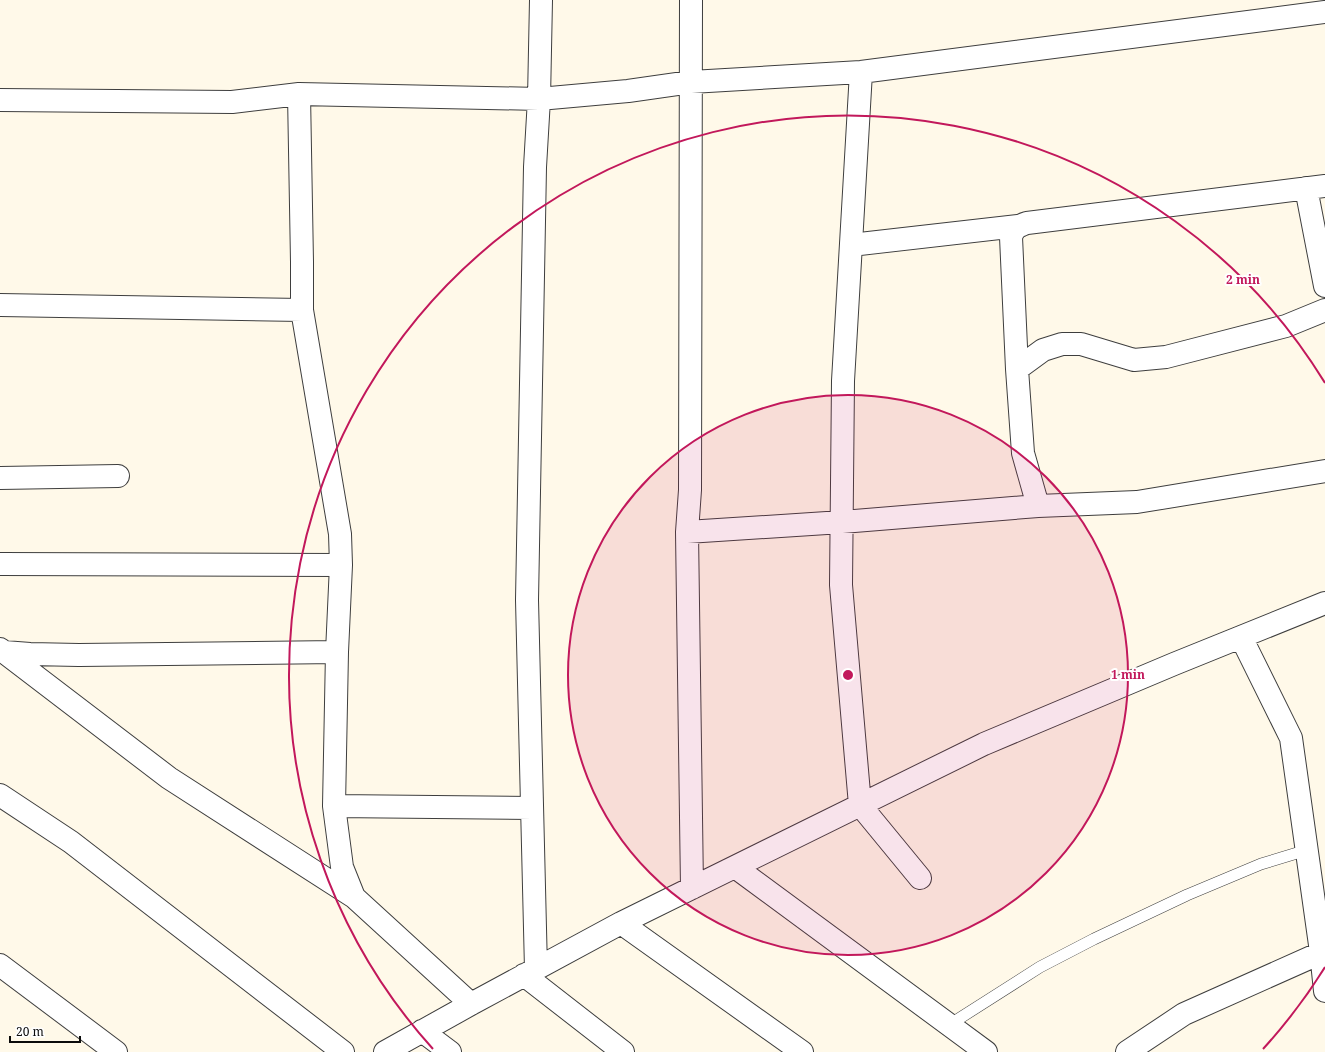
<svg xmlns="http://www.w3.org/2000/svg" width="1325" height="1052" font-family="'Noto Serif',serif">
<rect width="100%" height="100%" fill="#fff9e9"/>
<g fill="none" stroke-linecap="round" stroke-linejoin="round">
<g stroke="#3e3e3e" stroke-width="12">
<path id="service" d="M949 1025 1040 967 1094 939 1187 895 1261 864 1307 850"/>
</g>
<g stroke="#3e3e3e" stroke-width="24">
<path id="minor" d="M691 0 690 490 687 532 692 888
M861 72 843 381 841 585 860 805 920 878
M299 94 302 262V310L340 534 341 565 337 652 334 806 342 867 354 897 471 1004
M0 100 232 102 299 94 539 99 628 91 691 82 861 72 1325 12
M1306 188 1325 286
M851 245 1018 226
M0 305 302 310
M1017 369 1011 237C1014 228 1018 226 1027 223L1325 186
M0 478 118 476
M1038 506 1137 502 1325 471
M687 532 842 522 1038 506 1023 453 1017 369 1043 350 1062 344H1081L1134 360 1166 357 1286 326 1325 310
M0 564 341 565
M1241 637 1291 738 1321 952 1325 991
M0 649 169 778 354 897
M4 652 30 654 79 655 337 652
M0 795 71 842 343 1052
M334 806 532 808
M735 867 986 1052
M621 923 802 1052
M0 965 116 1052
M536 969 527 600 535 167 539 99 541 0
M524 975 623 1052
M422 1031 450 1052
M385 1052 471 1004 621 923 984 744 1174 664 1325 603
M1127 1052 1184 1014 1325 951"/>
</g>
<use href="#service" stroke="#fff" stroke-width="11"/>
<use href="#minor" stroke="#fff" stroke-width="22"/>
</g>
<circle cx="848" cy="675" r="280" fill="#c2185b" fill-opacity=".12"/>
<g fill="none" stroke="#c2185b" stroke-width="2">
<circle cx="848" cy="675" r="280"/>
<path d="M1325 967A559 559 0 0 1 1263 1049M433 1049A559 559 0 1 1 1325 383"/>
</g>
<circle cx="848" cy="675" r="6" fill="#c2185b" stroke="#fff" stroke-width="2"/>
<g font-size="12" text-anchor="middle" font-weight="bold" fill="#c2185b" stroke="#fff" stroke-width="4" stroke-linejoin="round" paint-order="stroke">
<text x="1243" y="284">2 min</text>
<text x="1128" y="679">1 min</text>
</g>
<path d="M10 1036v6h70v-6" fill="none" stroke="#0b0b0b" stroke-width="2"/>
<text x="16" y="1036" font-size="12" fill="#0b0b0b" stroke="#ffffff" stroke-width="3" paint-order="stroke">20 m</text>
</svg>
